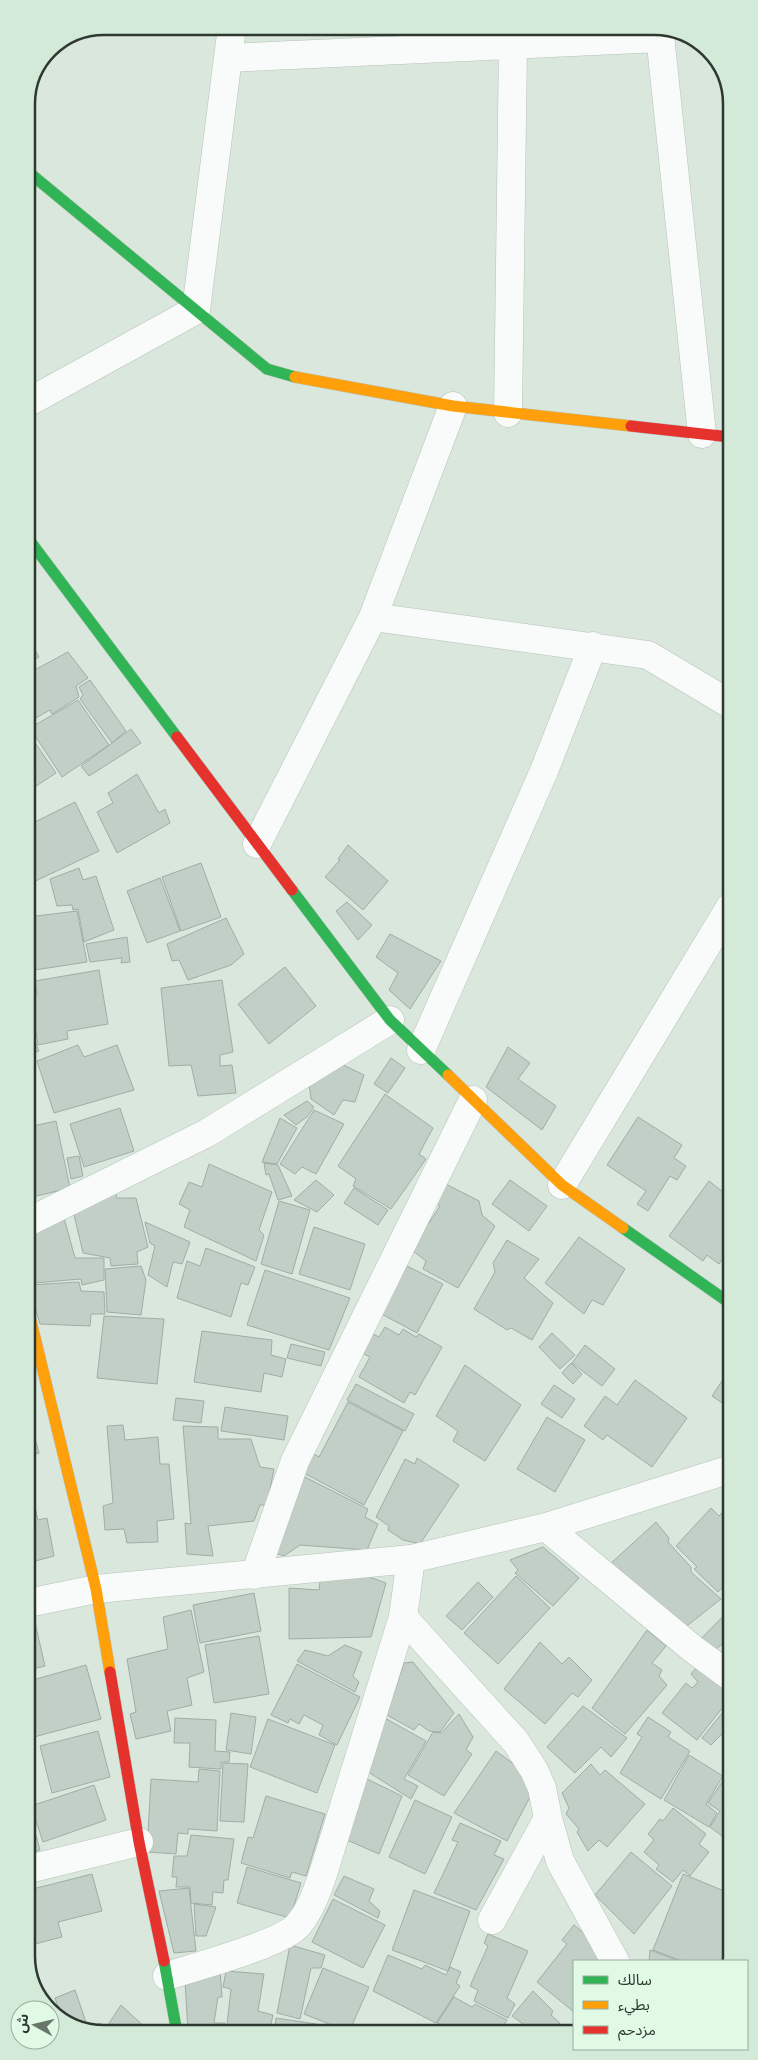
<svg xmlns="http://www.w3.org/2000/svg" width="758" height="2060" font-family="Karla,'Noto Sans Arabic',sans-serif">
<rect width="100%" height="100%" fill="#d9e7dc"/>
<path fill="#c2cfc7" stroke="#a0ada6" d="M27 635 39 657 27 663Z
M68 652 88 678 76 686 79 697 52 714 50 710 27 723V674Z
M90 680 126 731 112 743 80 699 83 695 79 687Z
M78 700 109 745 62 777 30 728Z
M131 729 141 743 89 776 81 766Z
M31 737 56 773 27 792V739Z
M137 774 159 813 165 809 170 823 117 853 97 812 113 803 108 793Z
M75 802 99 851 27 885V826Z
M348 845 388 881 363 910 325 877 340 860 338 859Z
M201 863 221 917 181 931 162 877Z
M79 868 83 880 96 876 114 930 84 942 78 909 73 910 72 905 57 906 50 879Z
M160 878 180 931 147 943 127 891Z
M347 902 372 925 358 940 336 911Z
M77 911 87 962 28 971V917Z
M226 918 244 954 231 965 188 980 179 960 172 961 167 944Z
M390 934 441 961 410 1009 389 990 398 973 376 957Z
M127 937 130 962 121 963 122 958 90 962 86 944Z
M285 967 316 1006 269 1044 238 1004Z
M99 970 108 1024 67 1031 68 1039 38 1045 36 1032 28 1033V1013L33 1012 30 996 37 995 35 981Z
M222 980 233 1052 220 1055V1066L232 1065 236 1093 198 1096 191 1065 169 1066 161 988Z
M33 1036 39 1051 28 1055V1037Z
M78 1045 84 1057 117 1045 134 1090 54 1113 37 1061Z
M508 1047 530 1063 518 1079 556 1106 542 1130 486 1087Z
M391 1058 405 1068 388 1093 374 1084Z
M337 1062 364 1075 355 1102 343 1100 334 1115 311 1099 309 1083Z
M385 1094 433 1128 419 1154 426 1159 391 1209 353 1186 356 1179 338 1166Z
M307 1101 314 1107 307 1117 296 1125 284 1115Z
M120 1108 134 1151 84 1167 70 1124Z
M314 1110 344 1124 316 1174 302 1167 295 1174 280 1164Z
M638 1117 682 1145 674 1158 686 1166 677 1180 670 1176 648 1211 637 1204 646 1191 607 1165Z
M280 1118 297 1128 277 1164 262 1162Z
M56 1121 70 1188 28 1198V1127Z
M79 1156 83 1176 71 1179 67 1158Z
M264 1163 278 1165 292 1196 278 1200 269 1174 266 1175Z
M209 1164 272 1192 259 1230 264 1235 256 1261 184 1227 190 1210 179 1204 189 1182 202 1187Z
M316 1180 334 1195 317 1212 294 1200Z
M510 1180 547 1206 529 1231 492 1204Z
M440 1181 479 1201 482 1215 495 1226 458 1288 423 1269 426 1261 405 1245 421 1217 429 1223 440 1206 428 1199Z
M709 1181 731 1198V1260L725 1256 719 1264 707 1255 703 1261 669 1236Z
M114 1186 117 1198H136L148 1247 137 1252 138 1264 111 1266 110 1258 83 1253 73 1210Z
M354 1188 388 1210 378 1225 344 1203Z
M279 1201 310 1210 292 1274 261 1264Z
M63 1214 75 1258H104V1280L82 1285 81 1279 34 1283 28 1249V1231Z
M145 1222 190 1242 182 1264 173 1262 167 1287 148 1275 155 1246 150 1243Z
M314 1227 365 1244 350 1290 299 1274Z
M579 1237 625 1269 603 1305 592 1300 584 1314 545 1283Z
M507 1240 539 1259 524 1278 553 1303 532 1340 511 1328 507 1330 474 1309 495 1272 493 1263Z
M206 1248 255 1267 248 1285 241 1283 231 1317 177 1298 187 1261 200 1266Z
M141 1266 146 1280 141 1315 107 1312 105 1269Z
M407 1266 443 1284 417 1333 374 1310 390 1279 398 1283Z
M265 1270 350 1298 329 1350 247 1325Z
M79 1282 81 1291 104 1292 105 1314H91L90 1326 40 1324 28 1285Z
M104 1316 164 1319 157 1384 97 1378Z
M385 1327 399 1335 403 1329 416 1337 419 1334 442 1347 415 1395 410 1392 404 1403 359 1377 370 1357 362 1353 373 1334 379 1337Z
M202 1331 272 1340 271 1355 286 1359 282 1377 264 1373 261 1392 194 1382Z
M552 1333 575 1355 560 1369 539 1347Z
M291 1344 325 1352 321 1366 287 1358Z
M585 1345 615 1369 602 1386 572 1363Z
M571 1363 582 1374 573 1384 562 1373Z
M465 1365 521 1405 485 1461 453 1441 458 1431 436 1416Z
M731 1367V1409L712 1396Z
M635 1380 687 1418 652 1467 607 1435 603 1440 584 1426 605 1396 617 1405Z
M356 1384 414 1414 405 1431 347 1400Z
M554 1385 575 1399 562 1418 541 1404Z
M176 1398 204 1401 201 1423 173 1420Z
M348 1402 403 1431 364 1505 302 1472 312 1453 319 1457Z
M225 1407 288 1416 284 1440 221 1431Z
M28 1413 39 1453 28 1456Z
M547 1417 585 1440 555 1492 517 1469Z
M123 1425 125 1440 158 1437 160 1464H169L174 1519 157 1521 158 1542 127 1543 124 1529 105 1530 103 1506 113 1503 107 1426Z
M183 1426 218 1427V1439H251L260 1467 274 1469 267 1505H260L254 1521 208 1526 213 1556 187 1554 185 1523 191 1524Z
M417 1458 459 1485 420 1544 403 1540 388 1530 389 1526 376 1517 405 1459 415 1464Z
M303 1476 368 1509 365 1517 378 1524 367 1550 300 1545 284 1556 267 1550Z
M28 1490H31L38 1520 47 1518 54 1556 28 1563Z
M731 1503V1579L718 1592 694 1569 697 1567 676 1546 711 1508 719 1516Z
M656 1522 669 1538 668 1542 691 1567V1572L721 1599 679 1632 609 1565Z
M543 1547 579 1578 553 1606 515 1573 518 1570 510 1560Z
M353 1571 386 1583 371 1637 289 1639V1588L319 1590 321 1574Z
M516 1576 550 1608 498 1664 464 1633Z
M478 1582 493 1597 462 1630 446 1616Z
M254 1593 261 1631 200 1643 193 1605Z
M731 1608V1651L723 1643 710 1655 697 1643Z
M191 1610 204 1672 187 1678 192 1705 167 1711 171 1731 136 1739 130 1714 136 1712 127 1659 168 1649 163 1617Z
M35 1623 45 1666 29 1670 28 1624Z
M647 1630 666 1646 652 1663 662 1670 659 1676 667 1685 625 1734 592 1708Z
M259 1636 269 1694 214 1703 205 1645Z
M540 1642 562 1664 569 1657 592 1680 578 1697 572 1693 545 1724 504 1689Z
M345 1645 362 1652 353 1676 359 1682 355 1692 297 1661 305 1650 328 1656Z
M413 1662 454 1713 440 1732 429 1731 419 1724 414 1730 387 1715 404 1663Z
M700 1663 731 1694V1697L697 1740 662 1713 686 1683 692 1688 698 1682 691 1674Z
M297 1664 360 1697 337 1745 319 1735 323 1725 304 1715 299 1724 290 1719 288 1723 271 1715Z
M86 1665 101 1719 34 1737 29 1720V1681Z
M731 1702V1740L722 1734 711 1745 702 1738Z
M583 1706 627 1738 611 1757 601 1747 575 1773 547 1747Z
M231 1713 256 1717 251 1754 226 1750Z
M459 1714 473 1737 466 1750 472 1754 444 1796 408 1775 433 1732 441 1733Z
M383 1717 426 1741 404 1779 418 1786 411 1799 365 1770Z
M648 1717 671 1732 668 1737 690 1751 661 1799 620 1773 642 1737 637 1734Z
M175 1718 216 1720 215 1751 230 1752 229 1762H221V1769L189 1767 190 1743H174Z
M268 1719 335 1745 317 1793 250 1767Z
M98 1731 110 1777 52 1793 40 1746Z
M496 1751 523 1771 530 1797 507 1841 454 1813Z
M689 1755 723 1776 706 1804 717 1813 709 1827 664 1800Z
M223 1763 248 1764 244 1822 220 1821Z
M591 1764 600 1775 605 1770 645 1804 607 1847 599 1840 588 1851 577 1832 579 1829 566 1814 569 1808 562 1793Z
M199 1769 220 1771 217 1831 188 1829V1834L178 1833 176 1854 147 1852 151 1779 198 1782Z
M363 1777 402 1796 379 1854 340 1837Z
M724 1779 731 1783 732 1821 722 1836 710 1827 720 1811 708 1803Z
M94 1785 106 1820 43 1842 31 1806Z
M266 1796 325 1814 306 1876 292 1872 290 1878 241 1863 248 1837 253 1838Z
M415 1800 452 1817 425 1874 389 1857Z
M673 1808 706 1834 699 1844 709 1852 690 1876 683 1870 673 1882 656 1869 659 1865 644 1852 654 1840 648 1834 660 1819 663 1821Z
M29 1817H31L40 1850 29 1853Z
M460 1823 501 1841 494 1855 504 1859 476 1910 434 1893 458 1842 452 1840Z
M191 1835 234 1839 228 1880H224L223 1893 213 1892 212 1905 191 1903 190 1887H176L177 1877H172L174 1856H187Z
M631 1852 672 1886 634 1934 595 1895Z
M247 1867 301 1883 290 1918 237 1903Z
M92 1874 102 1911 58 1922 62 1937 35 1944 29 1917V1890Z
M683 1874 729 1893 723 1909 732 1912V1956L730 1961H682L653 1950Z
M344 1876 374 1889 369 1901 380 1911 378 1918 334 1895Z
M189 1888 196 1951 174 1953 159 1891Z
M414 1890 470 1911 448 1971 392 1950Z
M333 1899 385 1925 363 1968 312 1942Z
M194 1904 216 1907 206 1936H196Z
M574 1925 603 1949 606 1961H574V2012L537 1982 567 1944 562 1940Z
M488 1934 528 1951 507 1998 515 2004 508 2018 474 2001 478 1990 470 1986 488 1946 484 1943Z
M290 1945 325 1955 321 1968H311L300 2019 277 2013Z
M29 1948 38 1990 29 1977Z
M650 1950 679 1961H649Z
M388 1955 422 1969 425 1965 446 1975 450 1967 461 1972 456 1983 460 1986 436 2023 373 1991Z
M323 1968 369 1987 349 2032 304 2014Z
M220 1969 222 1997H218L214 2023H225L223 2033H188L185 1980Z
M226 1971 264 1974 258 2011 273 2015 269 2033H226L231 1989 223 1987Z
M75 1990 87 2025 82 2027 74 2024 73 2020 68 2021 62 2018 55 1998Z
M533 1991 553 2011 551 2015 560 2023 552 2032H534L512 2016Z
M454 1997 472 2007 475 2004 507 2020 499 2032H453L437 2023Z
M121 2005 151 2033 98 2034 93 2031 99 2023 106 2028Z
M276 2018 316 2024 338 2033H274Z"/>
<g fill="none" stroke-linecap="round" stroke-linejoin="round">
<g stroke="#b7c2b9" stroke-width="29">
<path id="street" d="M659 26 702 434
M228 58 660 38
M27 403 196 310 232 26
M508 413 513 45
M373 617 648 655 730 704
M257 844 373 617 453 406
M421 1050 544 771 593 646
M562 1185 730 907
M28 1222 207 1133 390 1020
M546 1527 693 1649 731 1677
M255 1575 295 1461 473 1100
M28 1603 96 1589 411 1559 546 1527 731 1469
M403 1617 516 1742 534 1770 542 1788 548 1818 560 1861 615 1961
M29 1869 139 1842
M492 1920 548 1818
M167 1976C194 1967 282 1944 298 1925 310 1911 316 1894 322 1877L403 1617 411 1559"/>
</g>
<g stroke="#b7c2b9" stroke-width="12">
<path id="fast" d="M26 170 267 369 295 377
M27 537 177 737
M292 890 390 1020 448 1075
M623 1228 731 1304
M164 1961 177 2033"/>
</g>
<g stroke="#b7c2b9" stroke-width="12">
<path id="slow" d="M295 377 453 406 631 426
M448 1075 562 1185 623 1228
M28 1309 96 1589 110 1672"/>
</g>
<g stroke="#b7c2b9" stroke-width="12">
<path id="jam" d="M631 426 730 437
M177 737 292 890
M110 1672 139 1842 164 1961"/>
</g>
<use href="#street" stroke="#f9fbfa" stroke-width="28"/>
<use href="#fast" stroke="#30b455" stroke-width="11"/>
<use href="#slow" stroke="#ff9f0a" stroke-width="11"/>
<use href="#jam" stroke="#e5322d" stroke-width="11"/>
</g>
<path d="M0 0H758V2060H0ZM104 35H654A69 69 0 0 1 723 104V1956A69 69 0 0 1 654 2025H104A69 69 0 0 1 35 1956V104A69 69 0 0 1 104 35Z" fill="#d2ead7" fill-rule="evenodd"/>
<path fill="none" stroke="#2e3830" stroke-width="2.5" d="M104 35H654A69 69 0 0 1 723 104V1956A69 69 0 0 1 654 2025H104A69 69 0 0 1 35 1956V104A69 69 0 0 1 104 35Z"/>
<rect x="573" y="1960" width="175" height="90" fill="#e0fae6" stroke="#99ac9d"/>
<rect x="583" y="1976" width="25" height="8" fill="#30b455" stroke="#99ac9d"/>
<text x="618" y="1985" font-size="15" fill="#2e3830">سالك</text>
<rect x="583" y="2001" width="25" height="8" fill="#ff9f0a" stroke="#99ac9d"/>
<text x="618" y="2010" font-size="15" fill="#2e3830">بطيء</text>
<rect x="583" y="2026" width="25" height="8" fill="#e5322d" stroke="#99ac9d"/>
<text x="618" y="2035" font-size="15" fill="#2e3830">مزدحم</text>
<g transform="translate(35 2025) rotate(278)"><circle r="24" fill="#e0fae6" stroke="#99ac9d"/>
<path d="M0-4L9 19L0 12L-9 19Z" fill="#6a756c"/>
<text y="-8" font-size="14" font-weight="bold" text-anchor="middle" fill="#2e3830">ش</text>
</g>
</svg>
